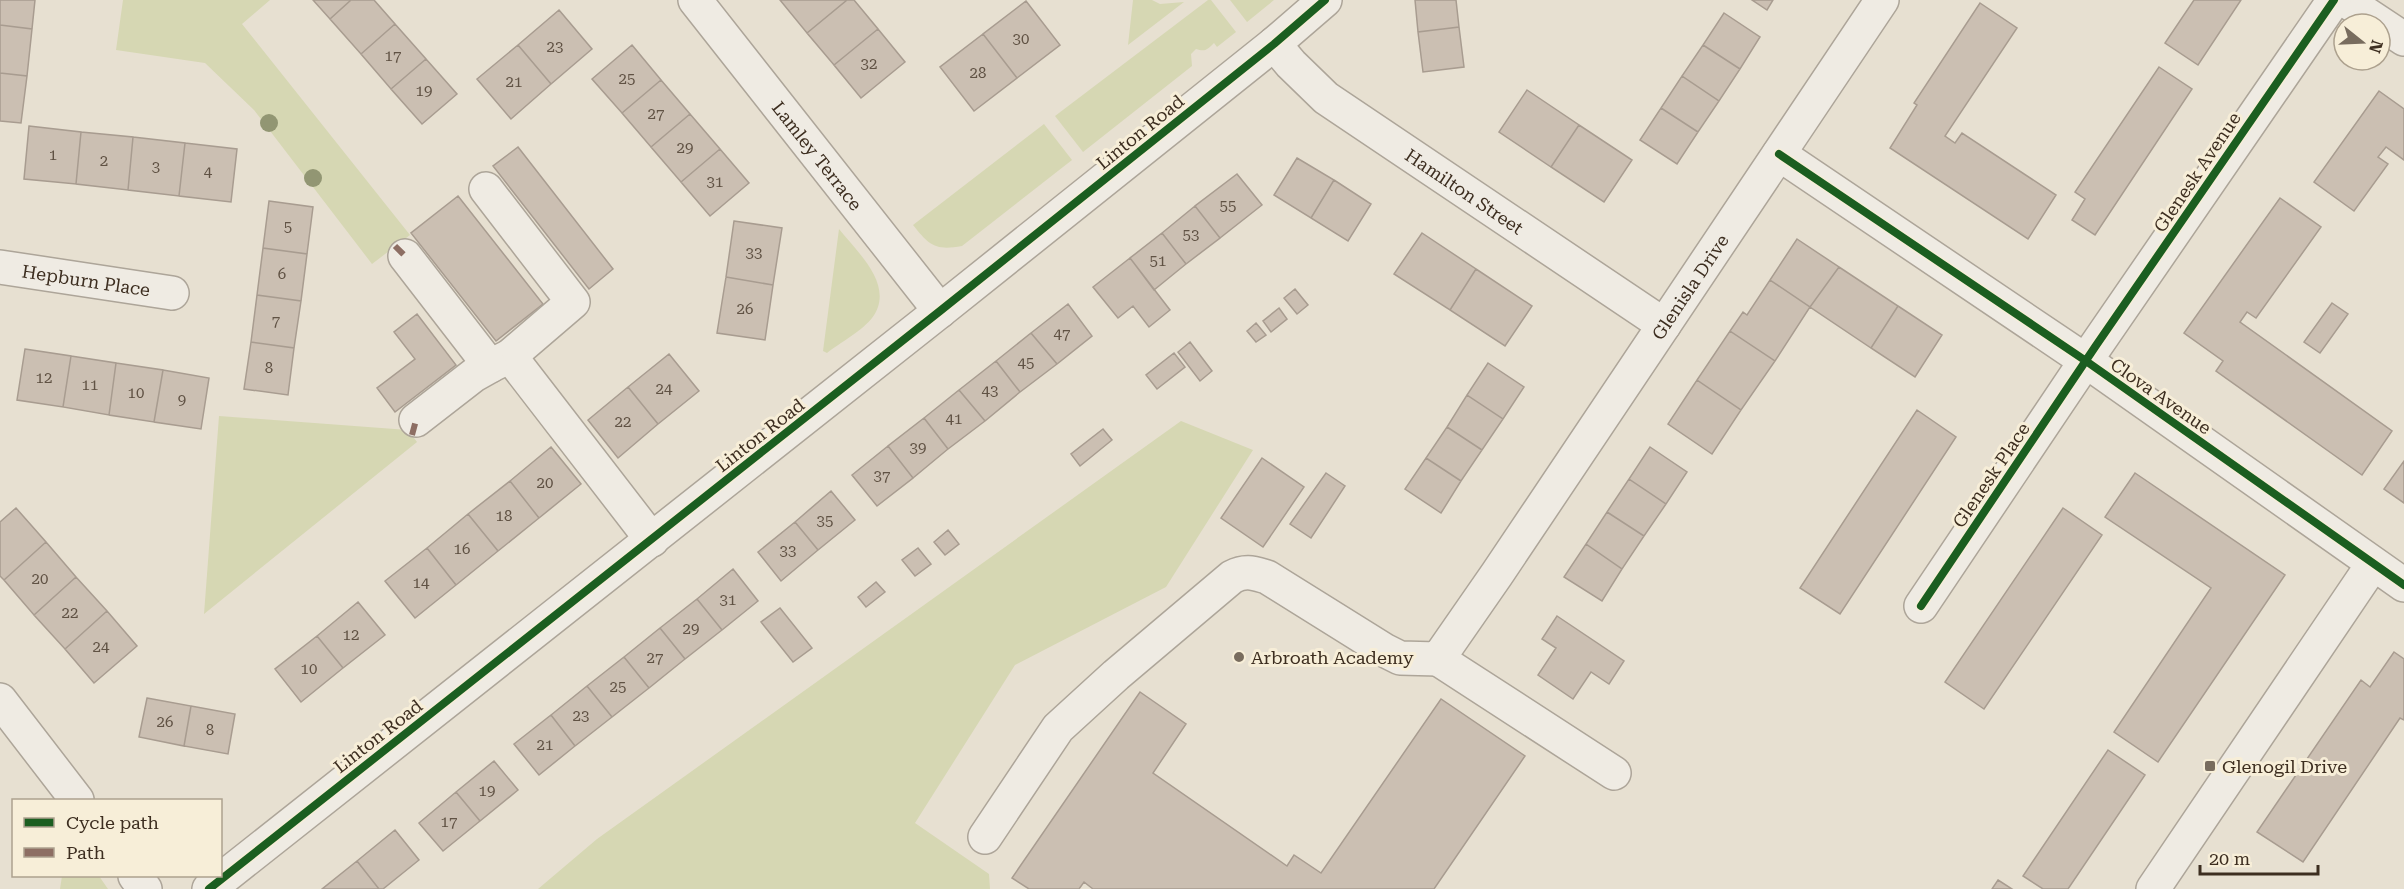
<svg xmlns="http://www.w3.org/2000/svg" width="2404" height="889" font-family="'Roboto Serif',serif">
<rect width="100%" height="100%" fill="#e7e0d1"/>
<path fill="#d6d7b3" d="M123 0H270L242 24 410 235 372 264 254 110 205 63 116 50Z
M1133 0H1152L1160 4 1184 2 1128 45Z
M1208 0H1211L1236 32 1217 47 1214 43C1207 50 1205 52 1196 49L1191 54 1192 66 1083 152 1055 116Z
M1230 0H1274L1247 22Z
M1044 124 1072 160 962 246C935 251 929 245 913 225Z
M839 229C858 253 896 286 872 318 863 330 840 343 827 353L823 351Z
M219 416 408 430 417 442 204 614Z
M1181 421 1253 450 1166 587 1015 665 915 823 989 874 990 889H538L597 839Z
M62 876H99L108 889H60Z"/>
<path fill="#cbbfb2" stroke="#a89c90" stroke-width="1.5" d="M0 0H35L32 29 0 25Z
M313 0H351L330 19Z
M351 0H374L395 24 361 54 330 19Z
M780 0H847L807 33Z
M847 0H854L878 29 834 65 807 33Z
M1415 0H1456L1459 27 1418 32Z
M1752 0H1773L1767 10Z
M2194 0H2241L2198 65 2165 43Z
M1026 1 1060 45 1017 78 983 34Z
M1980 3 2017 28 1945 136 1955 143 1962 133 2056 195 2028 239 1890 148 1917 105 1914 103Z
M559 10 592 49 551 84 518 45Z
M1724 13 1760 37 1740 69 1703 45Z
M395 24 426 59 391 89 361 54Z
M0 25 32 29 27 76 0 73Z
M1459 27 1464 67 1423 72 1418 32Z
M878 29 905 62 861 98 834 65Z
M983 34 1017 78 974 111 940 67Z
M518 45 551 84 511 119 477 79Z
M632 45 661 80 622 113 592 79Z
M1703 45 1740 69 1719 101 1682 76Z
M426 59 457 94 422 124 391 89Z
M2159 67 2192 89 2095 235 2072 220 2085 199 2075 192Z
M0 73 27 76 21 123 0 121Z
M1682 76 1719 101 1698 132 1661 108Z
M661 80 690 114 651 147 622 113Z
M1527 90 1579 125 1551 167 1499 132Z
M2379 91 2404 109V160L2386 147 2378 157 2388 164 2354 211 2314 182Z
M1661 108 1698 132 1677 164 1640 140Z
M690 114 720 149 681 182 651 147Z
M1579 125 1632 160 1604 202 1551 167Z
M29 126 81 132 76 184 24 179Z
M81 132 133 137 128 190 76 184Z
M133 137 185 143 179 196 128 190Z
M185 143 237 149 231 202 179 196Z
M518 147 613 269 589 289 493 166Z
M720 149 749 183 710 216 681 182Z
M1297 158 1334 180 1311 218 1274 195Z
M1237 174 1262 205 1220 238 1195 206Z
M1334 180 1371 204 1348 241 1311 218Z
M458 196 543 304 496 341 411 233Z
M2280 198 2321 227 2256 318 2247 312 2240 322 2392 431 2362 475 2216 371 2223 361 2184 333Z
M269 201 313 207 307 254 263 248Z
M1195 206 1220 238 1186 264 1162 233Z
M734 221 782 228 773 285 726 277Z
M1162 233 1186 264 1154 290 1130 258Z
M1422 233 1476 269 1450 310 1394 274Z
M1797 239 1839 267 1810 307 1770 280Z
M263 248 307 254 301 301 257 295Z
M1130 258 1170 310 1149 327 1133 306 1118 318 1093 287Z
M1839 267 1898 306 1871 348 1810 307Z
M1476 269 1532 306 1505 346 1450 310Z
M726 277 773 285 765 340 717 333Z
M1770 280 1810 307 1775 361 1730 331 1743 312 1747 315Z
M1295 289 1308 305 1297 314 1284 298Z
M257 295 301 301 294 348 251 342Z
M2332 303 2348 314 2320 353 2304 342Z
M1068 304 1092 336 1057 364 1031 333Z
M1898 306 1942 335 1915 377 1871 348Z
M1279 308 1287 319 1271 332 1263 321Z
M417 314 456 365 395 412 377 388 415 359 394 332Z
M1256 323 1266 335 1256 342 1247 331Z
M1730 331 1775 361 1741 410 1697 380Z
M1031 333 1057 364 1020 392 996 361Z
M251 342 294 348 288 395 244 389Z
M1190 342 1212 371 1200 381 1178 352Z
M25 349 71 356 63 407 17 400Z
M1174 353 1185 367 1157 389 1146 375Z
M669 354 699 391 658 424 628 387Z
M71 356 116 363 109 415 63 407Z
M996 361 1020 392 985 421 959 390Z
M116 363 163 370 154 422 109 415Z
M1488 363 1524 387 1503 419 1467 395Z
M163 370 209 378 201 429 154 422Z
M1697 380 1741 410 1712 454 1668 424Z
M628 387 658 424 618 458 588 420Z
M959 390 985 421 948 449 924 418Z
M1467 395 1503 419 1482 450 1447 427Z
M1917 410 1956 437 1840 614 1800 588Z
M924 418 948 449 913 478 888 446Z
M1447 427 1482 450 1461 481 1426 458Z
M1103 429 1112 440 1080 466 1071 454Z
M888 446 913 478 877 506 852 475Z
M551 447 581 484 539 518 510 481Z
M1650 447 1687 472 1666 504 1629 479Z
M1262 458 1304 487 1263 547 1221 518Z
M1426 458 1461 481 1441 513 1405 489Z
M2404 461V503L2384 489Z
M1326 473 1345 486 1311 538 1290 524Z
M2135 473 2285 575 2158 762 2114 732 2211 588 2105 517Z
M1629 479 1666 504 1644 536 1607 512Z
M510 481 539 518 498 551 468 514Z
M831 491 855 520 818 550 795 522Z
M16 508 46 542 4 580 0 576V522Z
M2063 508 2102 535 1984 709 1945 682Z
M1607 512 1644 536 1622 569 1586 544Z
M468 514 498 551 456 585 427 548Z
M795 522 818 550 781 581 758 552Z
M948 530 959 544 945 555 934 542Z
M46 542 76 577 34 615 4 580Z
M1586 544 1622 569 1602 601 1564 577Z
M427 548 456 585 415 618 385 581Z
M918 548 931 564 915 576 902 560Z
M733 569 758 601 722 630 697 599Z
M76 577 107 611 65 649 34 615Z
M876 582 885 592 866 607 858 597Z
M697 599 722 630 685 659 660 628Z
M358 602 385 635 343 668 317 636Z
M780 608 812 648 793 662 761 622Z
M107 611 137 646 94 683 65 649Z
M1557 616 1624 661 1609 684 1591 672 1573 699 1538 675 1556 648 1542 639Z
M660 628 685 659 649 688 624 657Z
M317 636 343 668 301 702 275 669Z
M2394 652 2404 659V720L2400 718 2303 862 2257 832 2361 680 2370 687Z
M624 657 649 688 612 717 587 686Z
M587 686 612 717 575 746 551 715Z
M1140 692 1186 724 1153 773 1287 866 1294 855 1321 873 1441 699 1525 756 1434 889H1093L1084 882 1079 889H1029L1012 878Z
M147 698 191 706 184 746 139 737Z
M191 706 235 714 228 754 184 746Z
M551 715 575 746 539 775 514 744Z
M2108 750 2145 775 2068 889H2043L2023 876Z
M494 761 518 790 480 821 456 792Z
M456 792 480 821 443 851 419 823Z
M395 830 419 860 383 889H379L357 861Z
M357 861 379 889H322Z
M1998 880 2012 889H1992Z"/>
<g fill="none" stroke-linecap="round" stroke-linejoin="round">
<g stroke="#ada599" stroke-width="36">
<g id="minor">
<path id="s1" d="M695 0 940 311"/>
<path d="M2345 0 2404 39"/>
<path id="s2" d="M1274 44 1291 64 1326 98 1664 325"/>
<path d="M1779 154 2086 361 2404 585"/>
<path d="M405 256 490 366 510 356 573 302 486 189"/>
<path id="s3" d="M0 267 172 293"/>
<path d="M510 356 652 540"/>
<path d="M416 420 474 375 490 366"/>
<path d="M1921 606 2095 347 2334 0"/>
<path d="M1438 659 1614 773"/>
<path d="M0 700 77 800"/>
<path id="s4" d="M985 837 1058 728 1116 675 1232 577C1246 570 1253 573 1267 577L1384 650 1400 658 1438 659 1497 574 1882 0"/>
<path d="M135 876 145 889"/>
<path d="M209 889 940 311 1274 44 1325 0"/>
<path d="M2153 889 2373 564"/>
</g>
</g>
<use href="#minor" stroke="#efebe3" stroke-width="33"/>
<path stroke="#8d6e63" stroke-width="6" stroke-dasharray="12 6" stroke-linecap="butt" d="M395 246 405 256
M412 435 416 420"/>
<g stroke="#f7eed8" stroke-width="11">
<path id="cycleway" d="M1779 154 2086 361 2404 585
M1921 606 2095 347 2334 0
M209 889 940 311 1274 44 1325 0"/>
</g>
<use href="#cycleway" stroke="#1b5e20" stroke-width="8"/>
</g>
<g fill="#929673">
<circle cx="269" cy="123" r="9"/>
<circle cx="313" cy="178" r="9"/>
</g>
<g fill="#786c5e" stroke="#f7eed8" stroke-width="2">
<circle cx="1239" cy="657" r="6"/>
<rect x="2204" y="760" width="12" height="12" rx="3"/>
</g>
<g text-anchor="middle" dominant-baseline="central" stroke-width="6" stroke-linejoin="round" paint-order="stroke">
<g font-size="15" fill="#605244">
<text x="1021" y="39">30</text>
<text x="555" y="47">23</text>
<text x="393" y="56">17</text>
<text x="869" y="64">32</text>
<text x="978" y="73">28</text>
<text x="627" y="79">25</text>
<text x="514" y="82">21</text>
<text x="424" y="91">19</text>
<text x="656" y="114">27</text>
<text x="685" y="148">29</text>
<text x="53" y="155">1</text>
<text x="104" y="161">2</text>
<text x="156" y="167">3</text>
<text x="208" y="172">4</text>
<text x="715" y="182">31</text>
<text x="1228" y="206">55</text>
<text x="288" y="227">5</text>
<text x="1191" y="235">53</text>
<text x="754" y="253">33</text>
<text x="1158" y="261">51</text>
<text x="282" y="274">6</text>
<text x="745" y="309">26</text>
<text x="276" y="321">7</text>
<text x="1062" y="334">47</text>
<text x="1026" y="363">45</text>
<text x="269" y="368">8</text>
<text x="44" y="378">12</text>
<text x="90" y="385">11</text>
<text x="664" y="389">24</text>
<text x="990" y="391">43</text>
<text x="136" y="393">10</text>
<text x="182" y="400">9</text>
<text x="954" y="419">41</text>
<text x="623" y="422">22</text>
<text x="918" y="448">39</text>
<text x="882" y="476">37</text>
<text x="545" y="483">20</text>
<text x="504" y="516">18</text>
<text x="825" y="521">35</text>
<text x="462" y="549">16</text>
<text x="788" y="551">33</text>
<text x="40" y="579">20</text>
<text x="421" y="583">14</text>
<text x="728" y="600">31</text>
<text x="70" y="613">22</text>
<text x="691" y="629">29</text>
<text x="351" y="635">12</text>
<text x="101" y="647">24</text>
<text x="655" y="658">27</text>
<text x="309" y="669">10</text>
<text x="618" y="687">25</text>
<text x="581" y="716">23</text>
<text x="165" y="722">26</text>
<text x="210" y="730">8</text>
<text x="545" y="745">21</text>
<text x="487" y="791">19</text>
<text x="449" y="822">17</text>
</g>
<g font-size="18" fill="#3d2e20" stroke="#f7eed8">
<text transform="translate(1140 132) rotate(-39)">Linton Road</text>
<text stroke="none"><textPath href="#s1" startOffset="198">Lamley Terrace</textPath></text>
<text transform="translate(2197 172) rotate(-56)">Glenesk Avenue</text>
<text stroke="none"><textPath href="#s2" startOffset="242">Hamilton Street</textPath></text>
<text stroke="none"><textPath href="#s3" startOffset="87">Hepburn Place</textPath></text>
<text stroke="none"><textPath href="#s4" startOffset="1041">Glenisla Drive</textPath></text>
<text transform="translate(2161 396) rotate(35)">Clova Avenue</text>
<text transform="translate(760 435) rotate(-38)">Linton Road</text>
<text transform="translate(1991 475) rotate(-56)">Glenesk Place</text>
<text transform="translate(378 736) rotate(-38)">Linton Road</text>
</g>
<g font-size="18" fill="#3d2e20" stroke="#f7eed8" text-anchor="start">
<text x="1251" y="657">Arbroath Academy</text>
<text x="2222" y="766">Glenogil Drive</text>
</g>
</g>
<rect x="12" y="799" width="210" height="78" fill="#f7eed8" stroke="#ada18e" stroke-width="1.5"/>
<rect x="24" y="818" width="30" height="9" fill="#1b5e20" stroke="#ada18e" stroke-width="1.5"/>
<text x="66" y="829" font-size="18" fill="#3d2e20">Cycle path</text>
<rect x="24" y="848" width="30" height="9" fill="#8d6e63" stroke="#ada18e" stroke-width="1.5"/>
<text x="66" y="859" font-size="18" fill="#3d2e20">Path</text>
<g transform="translate(2362 42) rotate(108)"><circle r="28" fill="#f7eed8" stroke="#ada18e" stroke-width="1.5"/>
<path d="M0-4.5L10 22L0 15L-10 22Z" fill="#786c5e"/>
<text y="-9" font-size="16" font-weight="bold" text-anchor="middle" fill="#3d2e20">N</text>
</g>
<path d="M2200 865v9h118v-9" fill="none" stroke="#3d2e20" stroke-width="3"/>
<text x="2209" y="865" font-size="18" fill="#3d2e20" stroke="#f7eed8" stroke-width="4.5" paint-order="stroke">20 m</text>
</svg>
